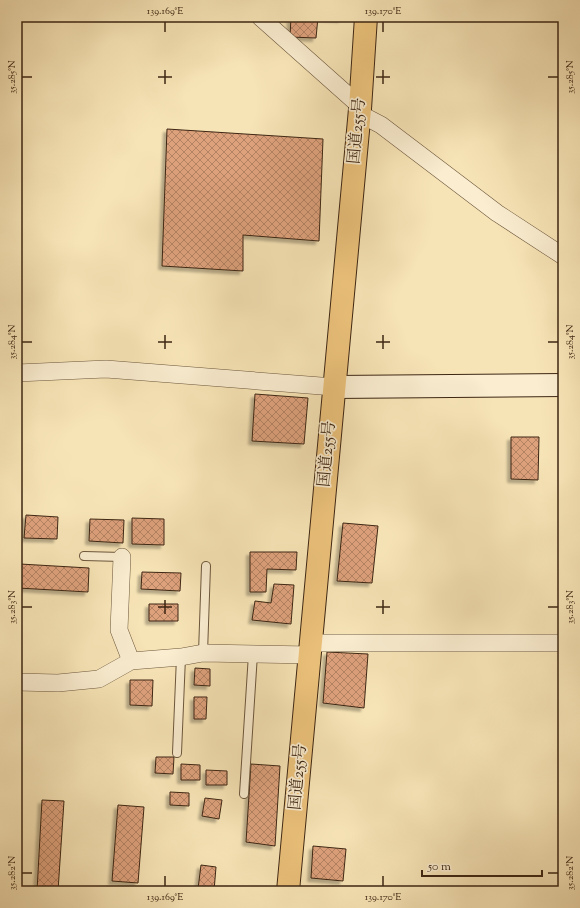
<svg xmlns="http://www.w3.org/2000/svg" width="580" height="908" font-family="'Sorts Mill Goudy','Noto Serif JP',serif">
<defs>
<pattern id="building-cross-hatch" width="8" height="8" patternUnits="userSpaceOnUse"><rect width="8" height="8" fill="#dda17b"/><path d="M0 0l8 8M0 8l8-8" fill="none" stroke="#b48364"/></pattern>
<filter id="shadow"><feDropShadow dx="-3.5" dy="3.5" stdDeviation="1" flood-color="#0004"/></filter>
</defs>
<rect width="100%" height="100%" fill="#f7e4b6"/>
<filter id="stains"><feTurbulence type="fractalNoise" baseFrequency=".005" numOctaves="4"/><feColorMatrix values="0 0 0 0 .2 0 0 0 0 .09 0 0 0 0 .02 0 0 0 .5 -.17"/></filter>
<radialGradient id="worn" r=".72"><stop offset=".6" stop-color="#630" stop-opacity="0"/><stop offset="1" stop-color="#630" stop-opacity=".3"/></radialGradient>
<path fill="url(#building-cross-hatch)" stroke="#3d2613" filter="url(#shadow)" d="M291 17H342V19L318 17 316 38 290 37Z
M167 129 323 139 319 241 243 235V271L162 266Z
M255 394 308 398 304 444 252 441Z
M511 437H539L538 480 511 479Z
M26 515 58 517 57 539 24 538Z
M132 518 164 519V545L132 544Z
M90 519 124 520 123 543 89 541Z
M343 523 378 526 372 583 337 581Z
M250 552H297L296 570 267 569 266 592H250Z
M20 564 89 568 88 592 18 588Z
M142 572 181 573 180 591 141 589Z
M274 584 294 585 291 624 252 620 255 601 271 603Z
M149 604H178V621H149Z
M327 652 368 654 364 708 323 703Z
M195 668 210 669V686L194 685Z
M130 680H153L152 706 130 705Z
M194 697H207L206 719H194Z
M156 757H174L173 774 155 773Z
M181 764 200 765V780H181Z
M251 764 280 766 275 846 246 842Z
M206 770 227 771V785H206Z
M170 792 189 793V806L170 805Z
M205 798 222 800 219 819 202 816Z
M42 800 64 801 58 891H37Z
M118 805 144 807 138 883 112 881Z
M313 846 346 849 343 881 311 878Z
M201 865 216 867 214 891 198 889Z"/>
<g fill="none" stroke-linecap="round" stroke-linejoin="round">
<g stroke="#6c563c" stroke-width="10">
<path id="lane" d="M84 556 122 557
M203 653 206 566
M177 753 181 657
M244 794 253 654"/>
</g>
<g stroke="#6c563c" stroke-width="18">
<path id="street" d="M260 17 360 106
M360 114 381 125 497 213 563 256
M17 373 106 369 334 387
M122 557 119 630 131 661
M312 643H563
M17 682 58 683 99 679 131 661 181 657 203 653 311 655"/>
</g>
<g stroke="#3d2613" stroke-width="24">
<path id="secondary" d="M334 387 563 385"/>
</g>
<g stroke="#3d2613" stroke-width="24">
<path id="highway" d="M288 891 360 109 366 17"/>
</g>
<use href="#lane" stroke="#faedd0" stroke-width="8"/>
<use href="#street" stroke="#faedd0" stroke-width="17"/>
<use href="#secondary" stroke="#faedd0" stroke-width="22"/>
<use href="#highway" stroke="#ecc27b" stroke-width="22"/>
</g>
<path fill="none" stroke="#3d2613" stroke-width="1.5" d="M165 22V32M383 22V32M165 70V84M383 70V84M22 77H32M158 77H172M376 77H390M548 77H558M165 335V349M383 335V349M22 342H32M158 342H172M376 342H390M548 342H558M165 600V614M383 600V614M22 607H32M158 607H172M376 607H390M548 607H558M22 873H32M548 873H558M165 876V886M383 876V886"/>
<g text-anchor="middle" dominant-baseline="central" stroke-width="3.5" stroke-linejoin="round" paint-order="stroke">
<g font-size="16" fill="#3d2613" stroke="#faedd0">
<text transform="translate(358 131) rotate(-85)">国道255号</text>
<text transform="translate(328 454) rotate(-85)">国道255号</text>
<text transform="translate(299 777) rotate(-85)">国道255号</text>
</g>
</g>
<rect width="580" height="908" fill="none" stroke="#f7e4b6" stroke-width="44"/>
<path d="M422 870v6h120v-6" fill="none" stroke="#3d2613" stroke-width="2"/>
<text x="428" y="870" font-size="12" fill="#3d2613" stroke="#faedd0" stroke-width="3" paint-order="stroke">50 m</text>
<rect x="22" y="22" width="536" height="864" fill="none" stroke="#3d2613" stroke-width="1.5"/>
<g font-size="10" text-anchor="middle" fill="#3d2613">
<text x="165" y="14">139.169°E</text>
<text x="383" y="14">139.170°E</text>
<text transform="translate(11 77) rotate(-90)" y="4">35.285°N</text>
<text transform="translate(569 77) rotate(-90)" y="4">35.285°N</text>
<text transform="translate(11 342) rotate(-90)" y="4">35.284°N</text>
<text transform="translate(569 342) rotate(-90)" y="4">35.284°N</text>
<text transform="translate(11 607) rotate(-90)" y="4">35.283°N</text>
<text transform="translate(569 607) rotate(-90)" y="4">35.283°N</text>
<text transform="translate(11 873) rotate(-90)" y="4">35.282°N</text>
<text transform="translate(569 873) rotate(-90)" y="4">35.282°N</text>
<text x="165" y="900">139.169°E</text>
<text x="383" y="900">139.170°E</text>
</g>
<rect width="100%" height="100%" filter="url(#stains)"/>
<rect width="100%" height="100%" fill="url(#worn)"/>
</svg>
